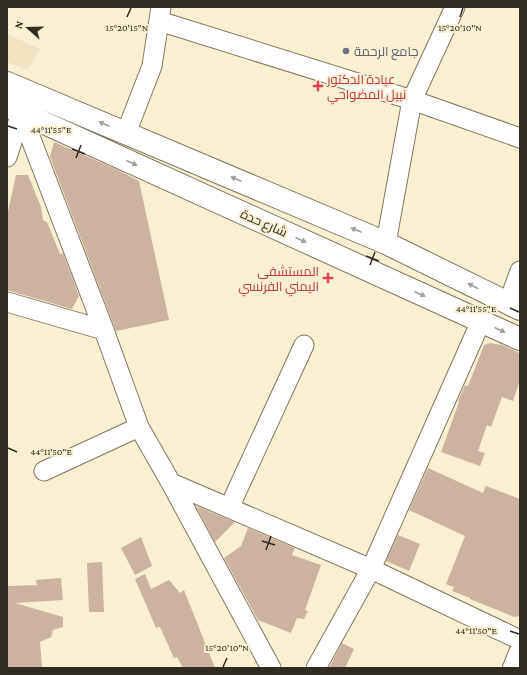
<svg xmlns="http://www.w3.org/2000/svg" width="527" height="675" font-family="'Crimson Pro',Cairo,serif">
<rect width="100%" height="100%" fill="#f9f0d4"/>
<path fill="#f0e4c2" d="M7 34 40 49 28 70 7 62Z"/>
<path fill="#ccb2a1" d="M54 142 116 169 139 181 169 320 116 331 50 157Z
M16 175H28L41 207 43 220 47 222 60 254 63 253 79 296 72 309 10 291H7V216Z
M490 343 502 345 516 351 520 354V380L513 401 502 397 491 427 487 425 478 451 485 453 480 466 441 452 459 402 458 401 465 385 468 386 484 345Z
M428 468 483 493 486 486 520 499V616L514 617 470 599V598L452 591 454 587 446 584 465 536 409 510Z
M196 506 225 518 235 522 215 542Z
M248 528 295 548 292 555 321 565 305 610 308 611 304 619 297 618 291 633 258 620 224 558 241 546Z
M398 535 420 544 409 571 386 561Z
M141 537 152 566 135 575 121 548Z
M102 562 104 612H89L87 563Z
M145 574 151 589 169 580 180 593 184 590 215 668H183L177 657 174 658 160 627 156 628 135 579Z
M61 578 63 600 15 603 63 617V627L53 630 51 637 40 642 42 668H7V586L37 585 36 580Z
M342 643 354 649 345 668H329Z"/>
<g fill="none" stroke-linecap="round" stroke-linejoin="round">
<g stroke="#7f775e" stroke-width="21">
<path id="minor" d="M159 21 412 100 520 138
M21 113 104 330 139 427 171 483 271 668
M126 133 152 66 161 7
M7 157 21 113
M386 243 412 100 455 7
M7 302 104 330
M508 304 520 271
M44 471 139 427
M171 483 371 569 520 640
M229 508 304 345
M316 668 371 569 481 321"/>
</g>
<g stroke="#7f775e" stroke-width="24">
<path id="major" d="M7 83 386 243 520 309
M7 106 520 339
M514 668 520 653"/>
</g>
<use href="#minor" stroke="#fff" stroke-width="19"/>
<use href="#major" stroke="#fff" stroke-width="22"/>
</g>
<defs><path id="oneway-solid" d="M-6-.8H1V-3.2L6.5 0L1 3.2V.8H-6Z"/></defs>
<g fill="#a2a09c">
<use href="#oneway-solid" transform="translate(104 124) rotate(-157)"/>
<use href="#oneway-solid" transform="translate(132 163) rotate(24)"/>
<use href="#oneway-solid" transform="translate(236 179) rotate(-157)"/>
<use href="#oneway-solid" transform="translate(356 230) rotate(-157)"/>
<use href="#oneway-solid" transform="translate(301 240) rotate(24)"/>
<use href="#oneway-solid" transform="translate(473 286) rotate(-153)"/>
<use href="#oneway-solid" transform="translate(420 294) rotate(24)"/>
<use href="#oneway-solid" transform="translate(500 330) rotate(24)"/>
</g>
<path fill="none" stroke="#302c22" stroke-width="1.5" d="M127 17 131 8M460 17 463 8M8 126 17 129M72 149 85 154M76 158 81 145M366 256 379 261M370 265 375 252M510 308 519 312M8 448 17 452M262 541 275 545M266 550 271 536M510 631 519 634M223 667 227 658"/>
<circle fill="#6b7280" stroke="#f9f0d4" stroke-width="1.5" cx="346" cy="51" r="4"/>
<g fill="#e0444e" stroke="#f9f0d4" stroke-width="1.5">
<path d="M316 80h4v4h4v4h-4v4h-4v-4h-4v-4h4z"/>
<path d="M326 272h4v4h4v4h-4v4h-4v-4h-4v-4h4z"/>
</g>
<g text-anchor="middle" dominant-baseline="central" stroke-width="4" stroke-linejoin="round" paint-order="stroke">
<g font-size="13" fill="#5b616d" stroke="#f9f0d4" text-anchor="start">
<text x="354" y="51">جامع الرحمة</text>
</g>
<g font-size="13" fill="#be3a42" stroke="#f9f0d4" text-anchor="start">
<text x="327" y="79">عيادة الدكتور<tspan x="327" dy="15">نبيل المضواحي</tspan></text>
<text x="319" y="271" text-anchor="end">المستشفى<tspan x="319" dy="15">اليمني الفرنسي</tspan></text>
</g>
<g font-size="13" fill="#302c22" stroke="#f9f0d4">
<text transform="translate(264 223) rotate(24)">شارع حدة</text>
</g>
</g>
<g font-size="10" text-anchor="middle" fill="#302c22" stroke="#f9f0d4" stroke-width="4" stroke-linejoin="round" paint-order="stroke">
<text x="127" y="31">15°20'15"N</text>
<text x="460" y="31">15°20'10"N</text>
<text x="51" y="133">44°11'55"E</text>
<text x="476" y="312">44°11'55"E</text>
<text x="51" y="455">44°11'50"E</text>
<text x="476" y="634">44°11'50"E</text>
<text x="227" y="651">15°20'10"N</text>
</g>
<rect width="527" height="675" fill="none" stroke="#302c22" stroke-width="16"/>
<g transform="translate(28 28) rotate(290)" stroke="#f9f0d4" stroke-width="3" paint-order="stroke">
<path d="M0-3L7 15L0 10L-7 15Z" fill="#302c22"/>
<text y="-6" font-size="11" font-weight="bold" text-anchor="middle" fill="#302c22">N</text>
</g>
</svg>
